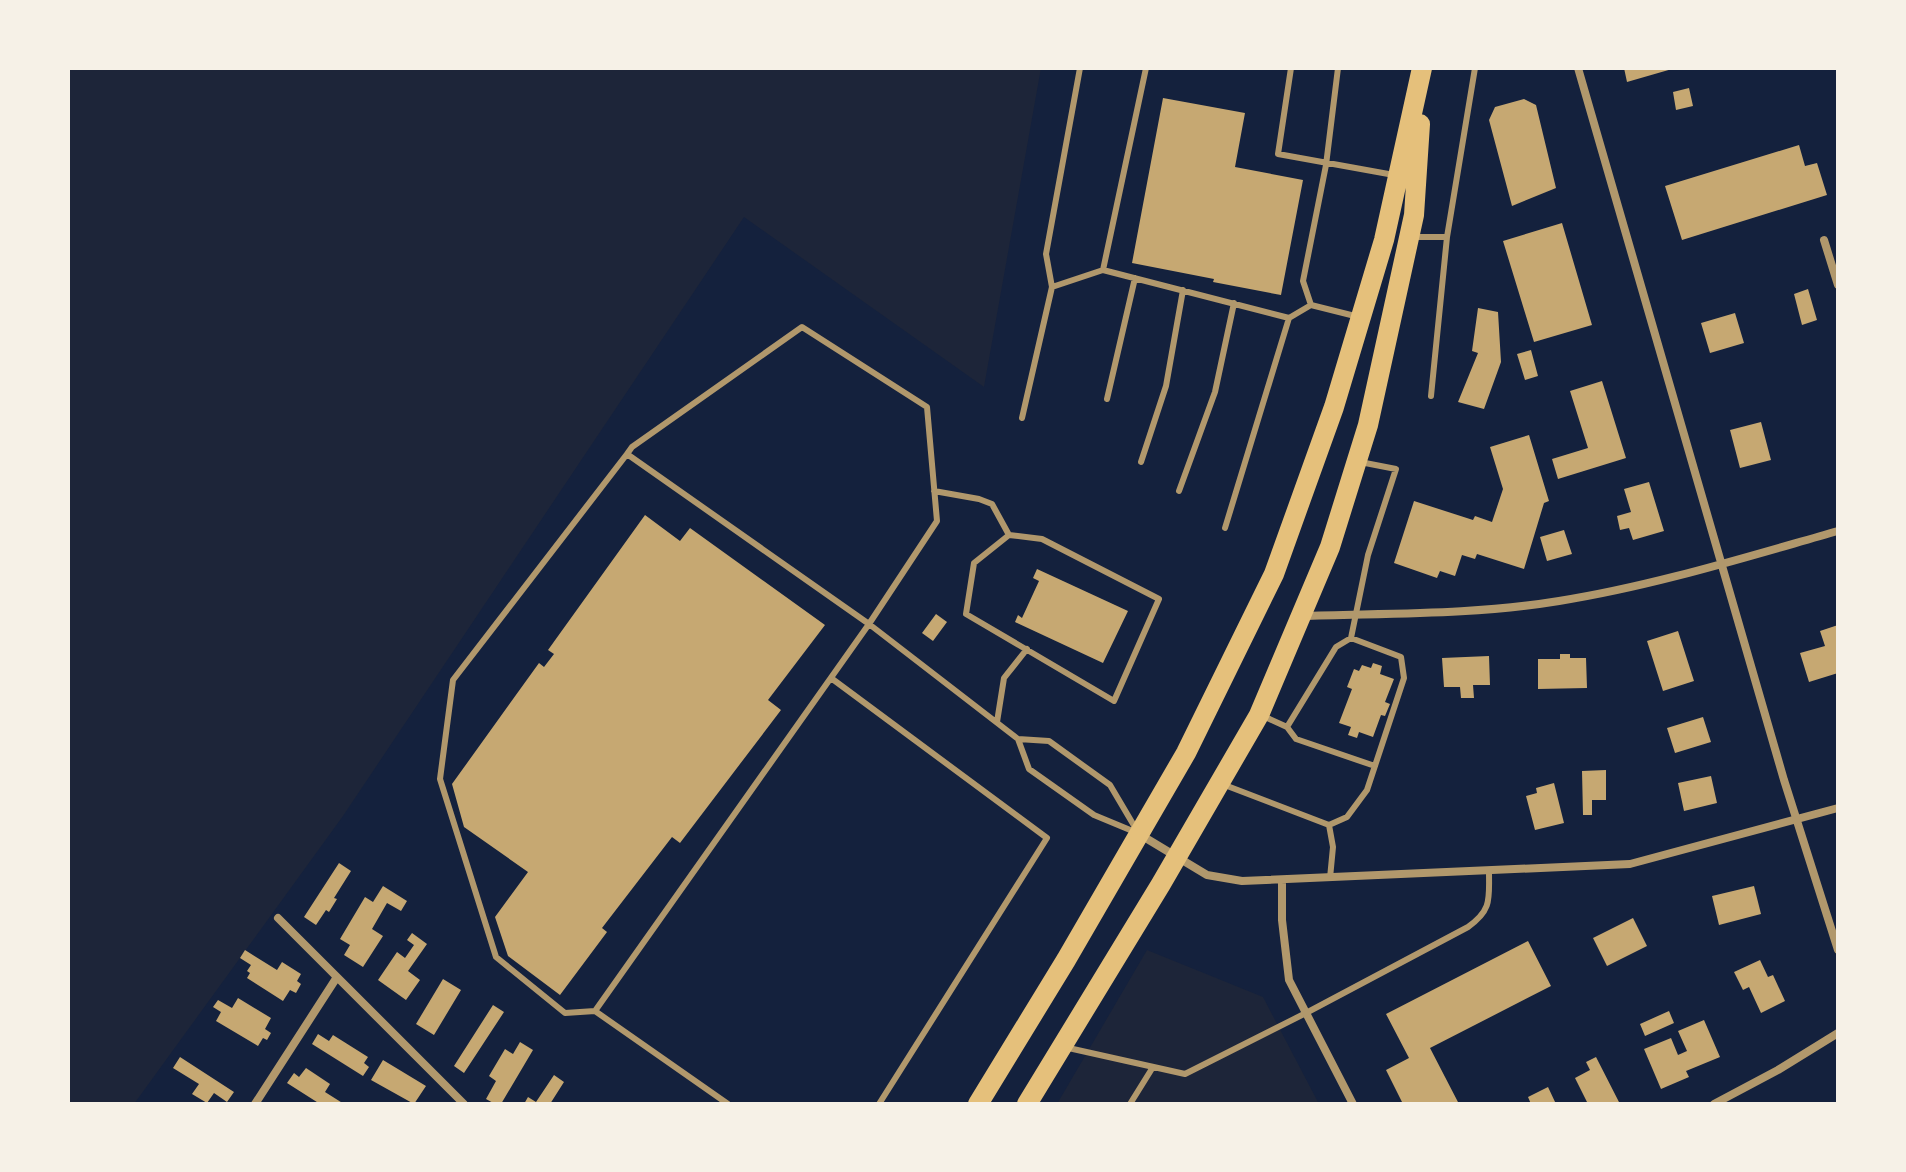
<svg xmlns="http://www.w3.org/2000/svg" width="1906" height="1172" font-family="'Noto Sans',sans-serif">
<rect width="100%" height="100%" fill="#14213d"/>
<path fill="#1d2539" d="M68 68H1041L984 387 744 217 343 816 134 1104H68Z
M1147 950 1263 997 1319 1104H1057Z"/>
<path fill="#c6a872" d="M1624 68H1671L1672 69 1627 82Z
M1689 88 1693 106 1676 110 1673 92Z
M1163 98 1245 113 1235 167 1303 180 1281 295 1213 282 1214 279 1132 263Z
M1524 99 1536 105 1556 188 1512 206 1489 120 1495 107Z
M1799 145 1805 166 1817 163 1827 195 1682 240 1665 186Z
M1562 223 1592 325 1534 342 1503 241Z
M1808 289 1817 320 1802 325 1794 294Z
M1478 308 1498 312 1501 362 1484 409 1458 402 1478 353 1472 351Z
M1735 313 1744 343 1710 353 1701 323Z
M1531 350 1538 376 1525 380 1517 354Z
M1602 381 1626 458 1558 479 1552 459 1588 448 1570 391Z
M1761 422 1771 460 1740 468 1730 430Z
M1529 435 1549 501 1544 503 1524 569 1477 554 1475 559 1462 555 1455 576 1440 571 1437 578 1394 563 1414 501 1473 520 1475 516 1492 522 1503 489 1490 447Z
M1649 482 1664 531 1633 540 1629 528 1620 530 1617 516 1631 512 1624 489Z
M645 515 680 541 690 528 825 625 768 700 781 710 680 843 672 837 602 928 607 932 560 995 508 956 495 917 528 872 464 827 452 784 539 663 544 667 554 654 548 650Z
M1564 530 1572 554 1547 561 1540 537Z
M1037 569 1128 611 1103 663 1015 622 1018 615 1022 618 1039 581 1033 578Z
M936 614 947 622 933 641 922 633Z
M1838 625V673L1809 682 1800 653 1825 646 1820 631Z
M1678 631 1694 681 1663 691 1647 641Z
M1560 654H1570V658H1586L1587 688 1538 689V659H1560Z
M1489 656 1490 685H1473L1474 698H1461L1460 687H1444L1442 658Z
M1373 663 1382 666 1380 674 1394 679 1385 702 1390 704 1385 716 1381 715 1373 737 1359 732 1357 738 1348 735 1351 727 1339 723 1352 689 1347 687 1354 669 1359 671 1362 665 1371 668Z
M1703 717 1711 742 1675 753 1667 728Z
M1606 770V800H1592V815H1583L1582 771Z
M1711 776 1717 803 1684 811 1678 783Z
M1554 783 1564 823 1535 830 1526 796 1537 793 1536 788Z
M339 863 351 871 334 898 337 899 329 912 326 910 316 925 304 917Z
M383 886 407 901 401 911 387 903 372 929 383 936 363 967 344 955 350 945 340 939 365 897 373 902Z
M1754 886 1761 914 1719 925 1712 896Z
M1633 918 1647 946 1607 966 1593 938Z
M412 933 427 944 408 971 420 980 406 1000 378 980 397 952 405 958 414 945 407 940Z
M1528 941 1551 986 1430 1048 1459 1104H1403L1386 1070 1409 1058 1386 1014Z
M245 950 277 970 282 962 301 974 297 981 301 984 296 993 290 990 283 1001 247 978 250 973 247 971 251 965 240 958Z
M1760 960 1768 977 1773 975 1785 1001 1761 1013 1749 987 1743 990 1734 972Z
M443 979 461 990 434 1035 416 1024Z
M238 998 271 1018 265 1029 271 1033 267 1040 263 1038 258 1046 216 1021 221 1012 213 1007 218 1000 232 1008Z
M493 1005 504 1012 464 1073 454 1066Z
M1669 1011 1674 1023 1645 1036 1640 1024Z
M1704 1020 1720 1057 1686 1071 1689 1077 1661 1089 1644 1049 1671 1038 1678 1055 1687 1051 1678 1031Z
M318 1034 329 1041 333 1035 368 1057 364 1063 369 1067 363 1076 312 1044Z
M520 1042 533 1050 501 1104H495L486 1099 496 1081 489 1076 505 1049 513 1054Z
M180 1057 234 1092 227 1102 214 1093 207 1103 192 1094 199 1084 173 1068Z
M1596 1057 1620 1104H1588L1575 1078 1590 1070 1586 1062Z
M383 1060 426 1086 414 1104 371 1080Z
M306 1068 330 1084 325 1092 344 1104H320L287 1083 294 1073 299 1077Z
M554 1075 564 1082 550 1104H524L528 1097 536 1102Z
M1548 1087 1556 1104H1531L1528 1097Z"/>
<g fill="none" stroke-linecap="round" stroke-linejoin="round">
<path stroke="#b1986c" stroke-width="6" d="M1291 68 1278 154 1394 175
M1412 237H1447L1431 396
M1447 237 1475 68
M1103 270 1146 68
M1052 287 1103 270 1289 318 1311 305 1359 317
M1311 305 1303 281 1326 165 1338 68
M1107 399 1135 278
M1022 418 1052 287 1046 254 1080 68
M627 454 869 624 937 521 927 407 802 327 632 447 627 454 453 680 440 779 496 957 565 1013 595 1011 728 1104
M1141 462 1166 386 1183 290
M934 491 979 499 992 504 1009 535
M1179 491 1215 392 1234 303
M1225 528 1289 318
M1009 535 1042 539 1159 599 1114 701 966 614 974 563Z
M831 678 1047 838 879 1104
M1263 716 1287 727 1336 647 1351 638 1368 555 1396 469 1360 462
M997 722 1004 678 1027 649
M1287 727 1296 739 1375 766
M1018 739 1029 769 1094 815 1135 832
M1222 784 1329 825 1347 817 1367 790 1404 678 1401 657 1351 638
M1329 825 1333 847 1330 878
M595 1011 869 624 1018 739 1049 741 1110 785 1136 829
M1064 1047 1185 1074 1306 1013 1468 927C1492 910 1489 899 1489 872
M1130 1104 1153 1067"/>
<path stroke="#b1986c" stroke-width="8" d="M1578 68 1784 780 1838 950
M1824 240 1838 285
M1301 616C1386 613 1474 615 1559 601 1653 586 1746 557 1838 531
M1139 834 1207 875 1242 881 1630 864 1838 808
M1282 880V920L1289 980 1353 1104
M278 918 464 1104
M255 1104 337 977
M1714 1104 1778 1070 1838 1033"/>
<path stroke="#e5c07b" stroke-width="20" d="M978 1104 1066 960 1186 753 1274 574 1334 407 1384 240 1422 68
M1027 1104 1161 884 1259 715 1330 547 1368 425 1414 215 1420 124"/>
</g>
<rect width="1906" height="1172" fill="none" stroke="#f6f1e7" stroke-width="140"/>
</svg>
